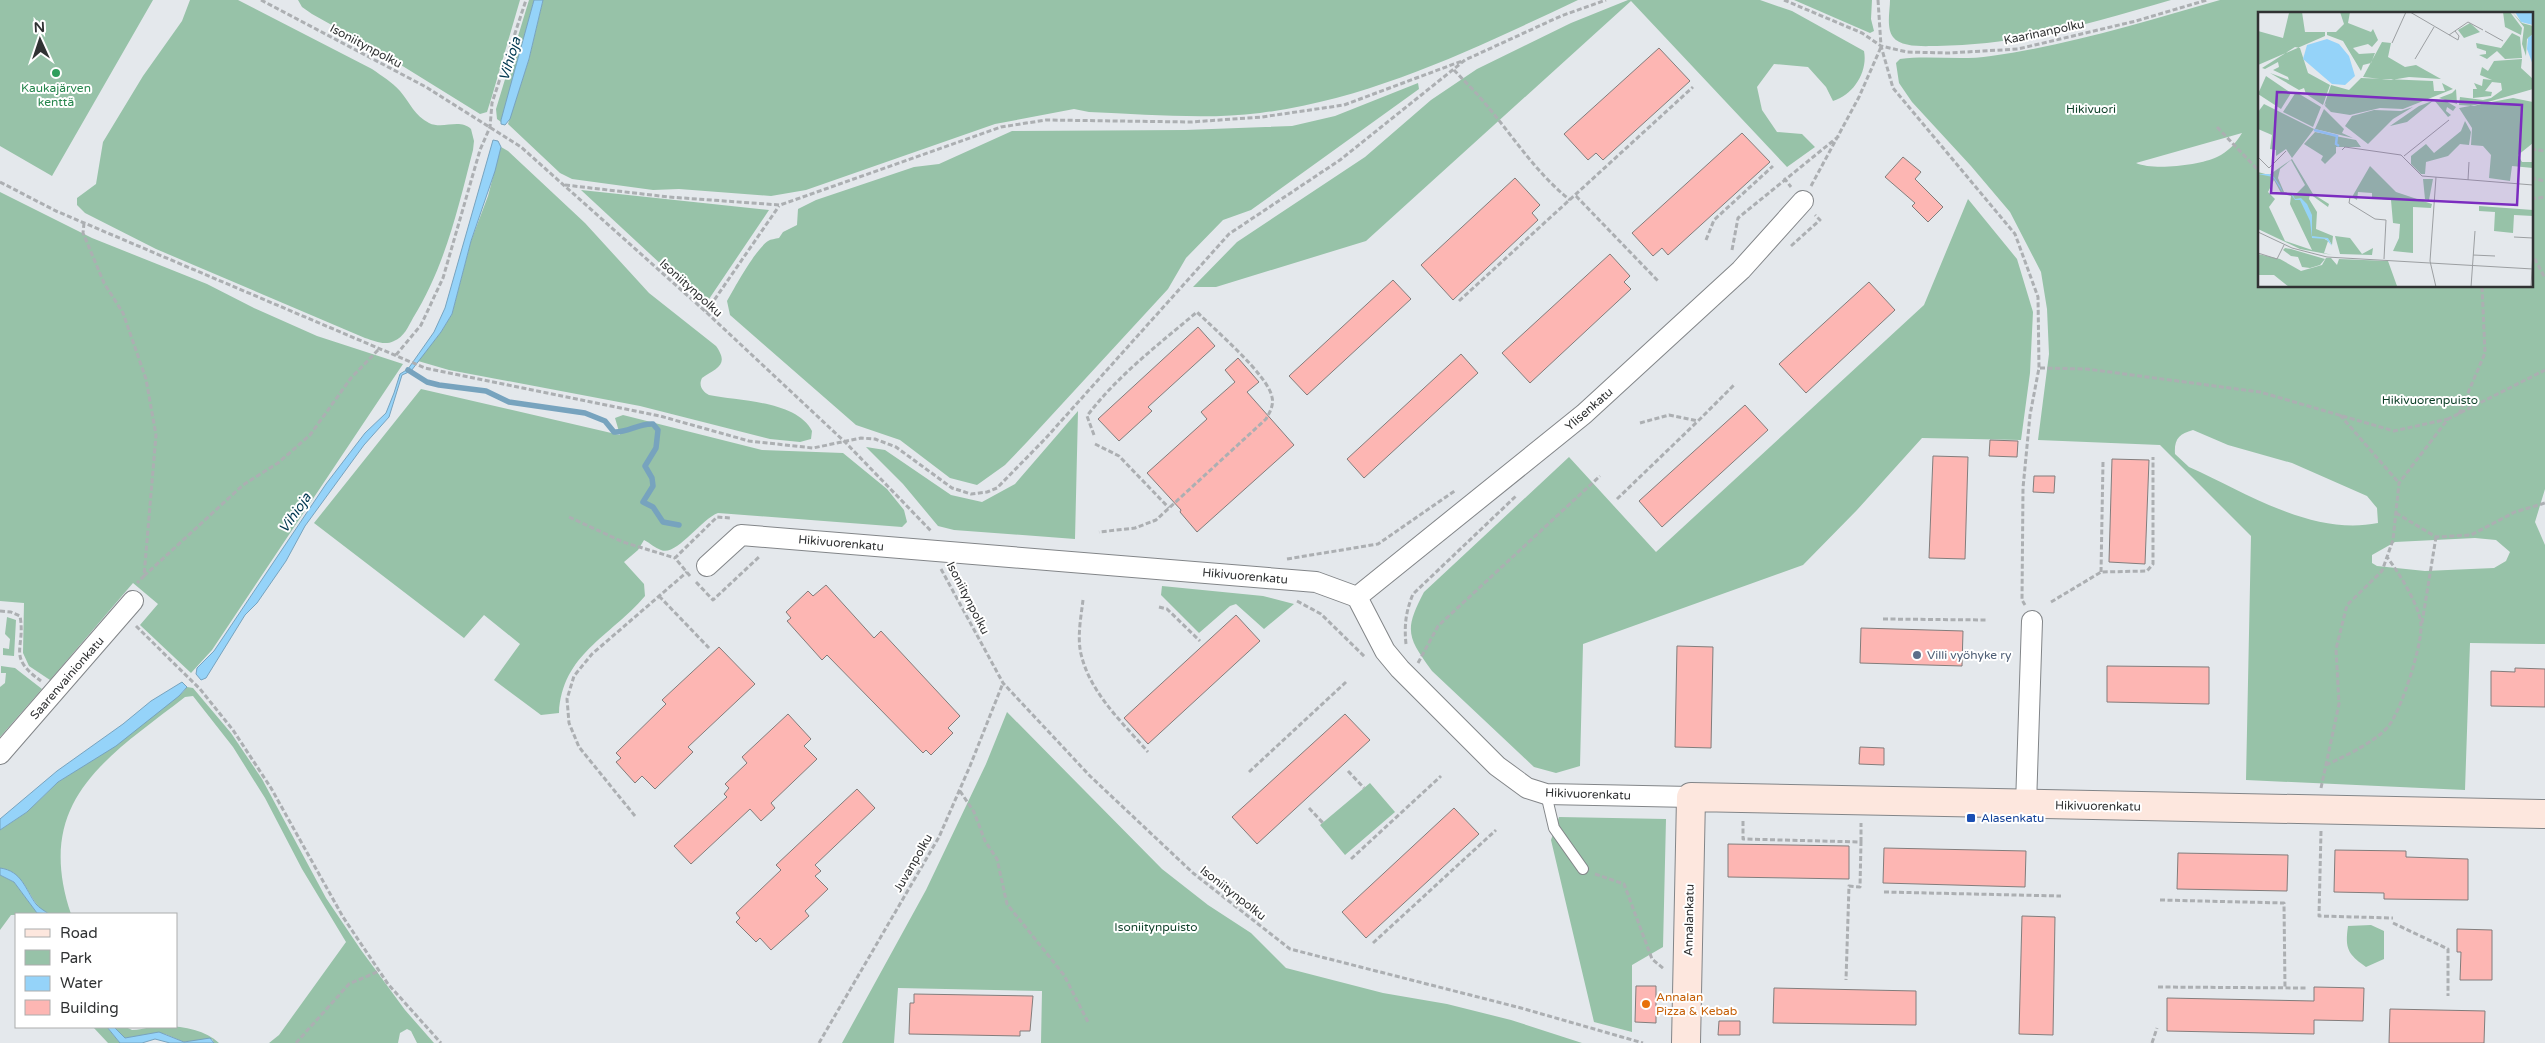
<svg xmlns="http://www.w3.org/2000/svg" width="2545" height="1043" font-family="'Varela Round',sans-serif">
<rect width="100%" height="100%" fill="#e4e8ec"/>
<path fill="#97c2a8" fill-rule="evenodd" d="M0 0H153L52 176 0 146Z
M190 0H238L372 69C382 76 392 82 400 91 410 103 415 116 429 123 443 130 459 118 471 129L474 141 473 150C458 209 445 266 413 318 408 327 404 337 394 341 384 346 375 341 365 338L156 249 85 213 77 205V198L96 184 103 142 143 76 182 21Z
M298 0H520L492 96 487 112 480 114 380 52 312 14 302 7Z
M529 0H534L501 122 497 119 496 109Z
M543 0H1578C1478 47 1372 99 1260 113 1204 120 1146 114 1089 112L1074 109 995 124 806 190 771 196 679 189 653 190 572 179 560 173 508 124 529 59Z
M1628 0H1760L1792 11 1864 51C1868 71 1854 95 1833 101L1826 87 1808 67 1774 64 1757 87 1762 110 1777 132 1802 134 1815 147 1787 167 1631 1 1366 241 1216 287H1193L1237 242 1365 157 1431 100 1477 69 1571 23Z
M1794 0H1872L1871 19 1874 31 1870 33Z
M1890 0H2171C2091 23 2022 45 1937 46 1926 46 1901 48 1893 37 1886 28 1890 11 1890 0Z
M2220 0H2545V489L2535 522 2545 545V644L2470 643 2465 790 2246 780 2251 536 2160 445 2038 440 2049 354 2047 309 2041 272 2010 212 1971 166 1912 102 1899 83 1896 63 1900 59C1930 55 1961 61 1991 56 2069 45 2144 22 2220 0ZM2259 14H2531V286H2259ZM2242 133C2236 143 2228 152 2217 157 2200 165 2154 171 2136 163ZM2193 430 2228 445 2292 463 2367 496 2377 508 2378 523C2312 536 2247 493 2189 467L2175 454C2174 439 2179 434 2193 430ZM2475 538 2496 540 2510 552 2506 561 2494 568 2425 571 2377 566 2372 563V555L2395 542Z
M1418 83 1419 89 1251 210 1223 220 1186 258 1168 289 1027 442 1005 465 977 485 950 478 900 440 856 425 730 315 727 301C735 287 755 250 768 241 771 239 775 239 779 238L783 232 797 225 798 209 816 200 914 167 939 164 1012 131 1185 130 1292 126 1335 116Z
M501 147 508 151 585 223 649 293 716 346C730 366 716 368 702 378 698 386 703 392 709 395 739 401 797 401 812 431L811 439 800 442 770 439 640 406 449 370 418 361 441 332 452 314 471 241 488 196Z
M581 190 769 210 705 305Z
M0 192 92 238 207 284 254 308 317 336 403 364 212 650 191 673 140 625 158 604 133 583 50 680 29 666 23 653 24 603 0 601Z
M1968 199 2017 259 2033 312 2030 373 2021 440 1922 438 1857 510 1803 565 1583 644 1580 766 1556 773 1534 767 1432 671C1407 637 1404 630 1424 592L1569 457 1656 552 1924 305Z
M421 389 620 435 615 418 623 415 762 450 843 453 887 489 904 510 907 522 902 527 718 513C701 519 676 557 661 550 655 548 650 543 644 540L638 550 624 562 644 584 645 596C610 637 562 654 559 713L541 715 494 680 520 644 484 615 464 638 314 523Z
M1078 411 1075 539 954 530 938 526 903 484 866 447 885 450 951 495 982 502 1015 484Z
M1162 586 1263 596 1294 604 1264 629 1236 604 1230 606 1199 633 1161 595Z
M7 617 16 620 14 656 3 655V648L9 649 10 639 5 634Z
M1 666 15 668 42 689 0 737V687L5 683 6 673H1Z
M187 687 193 688 231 733 262 779 326 898 361 950 405 1010 434 1043H417L411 1031 407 1029 400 1033 398 1043H269L279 1035 346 942 302 869 265 798 233 747 193 696 185 697C106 758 33 801 71 914 65 914 57 915 51 914 29 910 29 871 0 868V830L27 812 58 782 116 745 183 692Z
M1007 712 1162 869 1208 905 1251 933 1286 968 1383 993 1447 1004 1511 1020 1582 1043H1041L1042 991 898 988 894 1043H842L926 890 986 764Z
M1370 783 1395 812 1345 855 1320 825Z
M1559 817 1666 819 1663 947 1632 965V1032L1594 1022 1551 840Z
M0 875 14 882 38 914 11 915 0 930Z
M2371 925 2384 931V959L2366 967C2347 954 2345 948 2348 926Z
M93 1027H107L120 1043H108Z
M114 1027H126L132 1030C138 1030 145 1028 151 1027 173 1024 203 1028 219 1043H214L212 1039 184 1042 165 1034 154 1033 144 1036 125 1038Z"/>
<path fill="#95d3f9" stroke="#77a3be" d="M534 0H543L529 59 510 119 505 125 501 124V120Z
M493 140 498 141 501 147 495 171 471 241 452 314 441 332 411 371 402 375 389 417 364 445 305 526 286 561 257 603 245 615 206 678 201 680 196 674 197 668 214 651 326 484 365 433 386 413 394 393 400 374 408 369 434 332 445 308Z
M182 682 187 687 179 696 116 746 58 782 27 812 0 830V819L57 771 123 724 151 701Z
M0 868C22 871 25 889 36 904 39 908 45 911 49 914L37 913 14 882 0 875Z
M107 1027H114L125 1038 159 1032 184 1042 210 1038 214 1043H170L155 1039 142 1043H120Z"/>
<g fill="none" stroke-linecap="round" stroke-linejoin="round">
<path stroke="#77a3be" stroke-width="5.5" d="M408 370 427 382 439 385 486 391 509 402 585 413 605 421 614 432C627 433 639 423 653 424L658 430 656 448 645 466 652 478 653 486 643 502 653 507 663 522 679 525"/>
</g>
<path fill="#fdb6b3" stroke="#827d7c" d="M1659 48 1690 81 1603 160 1596 153 1588 160 1564 134Z
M1742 133 1770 162 1668 255 1662 248 1653 256 1632 233Z
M1903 157 1921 172 1915 179 1943 207 1928 222 1912 206 1915 203 1885 177Z
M1515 178 1540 205 1532 213 1538 220 1453 300 1421 265Z
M1610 254 1630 276 1624 282 1631 289 1530 383 1502 353Z
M1393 280 1411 299 1307 395 1289 376Z
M1869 282 1895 310 1806 393 1779 364Z
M1198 327 1215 346 1148 407 1152 411 1119 441 1098 419Z
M1461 354 1478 373 1364 478 1347 459Z
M1238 358 1259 382 1247 392 1294 445 1197 532 1180 512 1181 510 1147 473 1207 419 1201 412 1235 382 1225 370Z
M1745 405 1768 430 1662 527 1639 501Z
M1990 440 2018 441 2017 457 1989 456Z
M1933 456 1968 457 1965 559 1929 558Z
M2112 459 2149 460 2145 564 2109 562Z
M2034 476H2055L2054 493 2033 492Z
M826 585 874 638 881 631 960 716 948 728 953 733 931 755 926 750 923 753 827 655 822 660 787 621 791 618 786 612 808 591 813 596Z
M1236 615 1260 641 1148 744 1124 718Z
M1861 628 1963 631 1962 666 1860 663Z
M1677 646 1713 647 1711 748 1675 747Z
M719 647 755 684 688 747 693 752 655 789 642 776 635 783 616 762 621 758 616 753 666 704 662 700Z
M2107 666 2209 667V704L2107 702Z
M2515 668 2545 669V707L2491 706V671L2515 672Z
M788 714 811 739 804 746 817 759 771 803 775 808 761 821 750 809 691 864 674 846 727 797 724 794 729 788 725 784 747 763 742 757Z
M1345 714 1370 740 1257 844 1232 817Z
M1860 747 1884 748V765L1859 764Z
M857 789 875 808 815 865 821 871 815 876 828 889 805 911 809 916 771 950 760 938 756 942 736 922 740 918 736 913 781 870 776 865Z
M1454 808 1479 834 1366 938 1342 912Z
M1728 844 1849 846V879L1728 877Z
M1884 848 2026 851 2025 887 1883 883Z
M2335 850 2406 851V857L2468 859V900L2384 899V893L2334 892Z
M2178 853 2288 855 2287 891 2177 889Z
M2022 916 2055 917 2053 1035 2019 1034Z
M2457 929 2492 930V980H2460L2461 952H2457Z
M1636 986H1656V1023L1635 1022Z
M2314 987 2364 988 2363 1021 2314 1020V1034L2167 1031V998L2314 1001Z
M1774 988 1916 991V1025L1773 1023Z
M914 994 1033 996 1030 1031H1020V1036L909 1034 910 1003H914Z
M2390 1009 2485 1011 2484 1043H2389Z
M1719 1021H1740V1035H1718Z"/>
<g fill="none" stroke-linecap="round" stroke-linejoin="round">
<g stroke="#828588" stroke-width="12">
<path id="lane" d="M1546 794 1554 828 1583 869"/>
</g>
<g stroke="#828588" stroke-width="22">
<path id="street" d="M707 566 741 535 1316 582 1357 597 1385 651 1400 669 1497 766 1527 788 1546 794 1691 797
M1357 597 1584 414 1741 270 1803 201
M0 754 133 601
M2026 805 2032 621"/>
</g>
<g stroke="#828588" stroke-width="30">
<path id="secondary" d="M1686 1043 1691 797 2545 814"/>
</g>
<path stroke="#acafb2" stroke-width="3" stroke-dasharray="5 2.5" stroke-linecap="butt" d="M261 0 426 87 521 147 706 312 846 443 931 531
M1784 0 1862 33 1881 46 1907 52 1948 53 2018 49 2136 21 2207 0
M1878 0 1881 46 1893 88 2015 234 2038 297 2039 368 2030 415 2023 488 2022 600 2025 605
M1454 70C1465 82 1478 94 1488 107 1515 139 1537 174 1570 200
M2217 127 2259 171
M2531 149 2545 151
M1784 178 1791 187
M2531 178 2545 181
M0 182 56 211 425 368 660 416 749 441 813 448 861 438 875 439 896 447 952 488 971 494 987 492 997 488 1045 439 1229 234 1340 160 1465 60 1561 16 1606 0
M565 185 669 197 780 205 1001 127 1046 120 1191 122 1262 117 1344 105 1462 61
M1811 186 1859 97 1881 47
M1576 196 1659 282
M2531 199 2545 197
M84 223 83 233 104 283 123 313 146 379 156 435 144 576 137 583
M1706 240 1714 220 1773 166
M1791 246 1820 220 1815 215
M1732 250 1738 218 1839 136
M2531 252 2545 278
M1459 301 1693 87
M706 312 779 206
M396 355 421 325 443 278 480 150 490 127 492 103 526 0
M2040 368 2087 369 2260 392 2394 431 2448 419
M2459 414 2485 353 2482 286
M2340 415 2399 483
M1640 423 1669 415 1698 421 1734 385
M1094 435 1087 416C1117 376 1159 344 1197 312 1214 329 1268 375 1272 397 1274 405 1270 412 1266 419L1156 520 1135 528 1099 532
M1095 444 1119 456 1169 508
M1617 499 1698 421
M2396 513 2436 537 2471 535 2515 512 2545 503
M569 517 623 542 675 558
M1287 559 1378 544 1456 490
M941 569 1003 683 1090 776 1193 873 1290 949 1521 1008 1643 1043
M2101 572 2103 462
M144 576 243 485 278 463 310 435 351 378 379 349
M690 576 675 558 717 517 730 518
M696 582 713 600 760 556
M659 596 709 648
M1083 600C1081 617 1077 637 1081 654 1090 693 1123 723 1148 752
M1297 601 1321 614 1365 657
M2051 602 2101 572 2147 571 2153 564V457
M1159 607 1167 609 1200 641
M0 611 11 612 20 616C26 649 6 656 41 681
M1883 619 1986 620
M2422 623 2436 537
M136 626 200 689 233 730 271 788 343 917 388 984 441 1043
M1406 644C1404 625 1406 611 1413 594L1516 496
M1418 663 1438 626 1600 476
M2326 765C2345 756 2378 741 2390 724 2402 707 2422 646 2421 625 2420 606 2399 573 2387 557
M1348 771 1364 788
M1249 772 1346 682
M2321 788 2339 704 2336 649 2347 605 2382 571 2393 540 2399 483 2448 419 2545 370
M960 791 974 812 985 841 997 859 1007 904 1064 975 1089 1024
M1309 808 1323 823
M635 816 579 747 569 723 567 699 574 676 592 654 687 572
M1743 821V839L1861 842 1860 887 1849 886 1846 980
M2321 831 2319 916 2393 918
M1861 842V823
M1351 859 1441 776
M1595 874 1624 884 1652 959 1664 969
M1884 892 2061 896
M2160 900 2284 903 2285 988
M2393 923 2448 949V996
M1373 943 1496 830
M2158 987 2306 988
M296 1043 349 984 379 971
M819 1043 939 837 970 766 1003 683
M2152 1043 2157 1028"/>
<use href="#lane" stroke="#fff" stroke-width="10"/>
<use href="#street" stroke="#fff" stroke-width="20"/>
<use href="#secondary" stroke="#fde7de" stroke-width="28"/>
</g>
<circle fill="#2e9e5b" stroke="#fff" stroke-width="2" cx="56" cy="73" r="5"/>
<circle fill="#5c6f8a" stroke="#fff" stroke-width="2" cx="1917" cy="655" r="5"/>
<rect fill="#1a4fb4" stroke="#fff" stroke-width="2" x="1966" y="813" width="10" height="10" rx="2.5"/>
<circle fill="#e8710a" stroke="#fff" stroke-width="2" cx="1646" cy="1004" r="5"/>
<g text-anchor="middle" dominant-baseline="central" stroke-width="4" stroke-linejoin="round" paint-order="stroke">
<g font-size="12" fill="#303233" stroke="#fff">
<text transform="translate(2044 32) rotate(-12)">Kaarinanpolku</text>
<text transform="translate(366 46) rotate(28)">Isoniitynpolku</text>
<text transform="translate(691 288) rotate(42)">Isoniitynpolku</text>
<text transform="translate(1589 409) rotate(-41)">Ylisenkatu</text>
<text transform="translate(841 543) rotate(5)">Hikivuorenkatu</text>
<text transform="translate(1245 576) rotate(5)">Hikivuorenkatu</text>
<text transform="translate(968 598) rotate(63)">Isoniitynpolku</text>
<text transform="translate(67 678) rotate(-49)">Saarenvainionkatu</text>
<text transform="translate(1588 794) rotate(2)">Hikivuorenkatu</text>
<text transform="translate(2098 806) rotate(1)">Hikivuorenkatu</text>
<text transform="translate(913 863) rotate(-60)">Juvanpolku</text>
<text transform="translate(1233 893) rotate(38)">Isoniitynpolku</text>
<text transform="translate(1689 920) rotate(-89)">Annalankatu</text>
</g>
<g font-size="12" fill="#27864d" stroke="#fff">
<text x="56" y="88">Kaukajärven<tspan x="56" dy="14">kenttä</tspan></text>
</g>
<g font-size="12" fill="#0c3f27" stroke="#fff">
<text x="2091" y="109">Hikivuori</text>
<text x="2430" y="400">Hikivuorenpuisto</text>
<text x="1156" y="927">Isoniitynpuisto</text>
</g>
<g font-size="12" fill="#4e5e75" stroke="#fff" text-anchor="start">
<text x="1927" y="655">Villi vyöhyke ry</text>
</g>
<g font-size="12" fill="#164399" stroke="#fff" text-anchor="start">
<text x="1981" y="818">Alasenkatu</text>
</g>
<g font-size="12" fill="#c56008" stroke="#fff" text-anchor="start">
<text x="1656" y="997">Annalan<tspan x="1656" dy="14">Pizza &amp; Kebab</tspan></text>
</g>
<g font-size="14" font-style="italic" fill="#013850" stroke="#fff">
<text transform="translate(510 59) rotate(-73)">Vihioja</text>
<text transform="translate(295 513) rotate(-55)">Vihioja</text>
</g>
</g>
<g transform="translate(2258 12)">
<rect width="275" height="275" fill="#e4e8ec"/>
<path d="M22 0H44L47 20H67V24L0 53V19L25 26 31 1ZM82 0H92L90 11 113 20 115 17 120 28 114 35 110 32 95 36 101 42 117 41 113 51 105 53 103 59 85 29 69 23V20H78L86 12ZM245 0H252L264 16 263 23 247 15ZM254 0 264 11 275 14V22L269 27 268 44 264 32 266 15ZM212 11 222 20 206 26 200 18ZM254 21 262 25 264 46 247 47 239 39 229 47 221 43 228 42V39L219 36 218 31 243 36ZM124 30 133 31 130 45 147 55 158 53 183 67 151 65 133 68 105 65ZM37 35 42 36 50 61 72 73 65 93 48 82 46 76 41 78 12 61 31 68 30 65 15 58 21 55 20 50 7 57 4 56ZM264 47 263 56 275 67V77L216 94 201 93 202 85 225 88 233 86 244 78 243 71 234 70 227 79 234 80 233 84 215 86V77H219L216 71 224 74 225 67 234 68 222 63 224 55 230 59 236 49ZM8 64 33 81 23 97 0 82ZM103 66 175 69 176 79H187L184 71 195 77 145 97 122 96 92 103 73 100 67 94 68 91 66 94 73 73 91 78ZM198 77 199 92 181 86 194 81ZM38 80 63 95 55 115 25 100ZM255 86 275 90V131L260 143 264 150H275V156L254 154 252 169 231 166 233 143 225 134 213 133 214 116 201 96ZM176 88 149 110 132 114 161 94 177 88H186L198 95 195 99 189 95 188 99 193 103 190 105ZM6 92 56 117 34 146 28 137 18 144V138L12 137 14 123 0 117V100ZM155 95 135 107 110 132 87 114 94 104 116 98 143 99ZM66 97 86 117 84 121 95 126 57 117ZM207 109 213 120 211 133 202 132 190 144 168 150 167 162H163L153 152V144L168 132 176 141 203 119ZM57 120 98 128 103 135H78V141L67 152 63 148 65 144 46 132ZM34 147 55 182 71 192 70 195 52 182 51 187 59 200 58 217 75 224 74 233 71 228 65 226 70 229 66 241 74 243 42 237 0 217V160L11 163ZM33 148 47 173 37 183 26 180 20 166 22 157ZM16 168 23 181 33 184 32 192 54 238 27 229 11 195 17 187 10 180ZM112 154 138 180 174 192 173 196 155 195V241L135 239 141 226 142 212 135 211 133 188 114 186V181L100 180 99 188 94 185ZM165 167H175L171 188 167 187ZM221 194 275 198V204L256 203 255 221 236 219 237 200 221 199ZM77 224 92 226 104 242 115 236 114 243 82 242ZM27 236 33 237 67 247 62 253 52 256 44 255 40 245 33 244 25 238ZM0 242 22 247 43 259 64 253 68 246H73L79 253 81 247 130 249 139 274 31 275 16 263H0Z" fill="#97c2a8" fill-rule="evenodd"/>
<path d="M257 0H275V13L263 10ZM275 22V53L269 37 270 26ZM69 27 81 32 91 44 97 64 87 73 74 72 45 47 49 33ZM33 147 11 162 16 165 22 174 25 181H34L37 187 43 186 49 192 54 203V224L70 226 74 234 68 227 54 226 52 209 42 188H37L33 182 25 181 15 165 0 162H11Z" fill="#95d3f9"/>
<path fill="none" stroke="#95d3f9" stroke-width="2.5" d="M56 118 79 124 78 132 81 134"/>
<path fill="none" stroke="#9c9fa2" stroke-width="1" d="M152 0 200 28 201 24 197 19M227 19 245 29M191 23 210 10 225 18M134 31 148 0M157 47 176 15M84 138 87 135 143 143 164 164 275 173M146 144 191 108M0 145 11 156 28 139M178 165 172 249 178 275M210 168 211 150M92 185 91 191 117 207 128 208 126 247M0 220 34 236 69 245 275 257M256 225 275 226M0 241 19 247 26 233M215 243 237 244M213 275 217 219M273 275 275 239"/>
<path fill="#7b2cbf" fill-opacity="0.15" stroke="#7b2cbf" stroke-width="2.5" d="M19 80 264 93 259 193 13 181Z"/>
<rect width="275" height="275" fill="none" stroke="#303233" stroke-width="2.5"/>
</g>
<rect x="15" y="913" width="162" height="115" fill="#ffffff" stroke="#acadad"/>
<rect x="25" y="929" width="25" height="8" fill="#fde7de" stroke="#acadad"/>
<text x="60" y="938" font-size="15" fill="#303233">Road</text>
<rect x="25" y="950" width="25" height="15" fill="#97c2a8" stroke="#acadad"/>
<text x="60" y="963" font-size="15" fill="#303233">Park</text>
<rect x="25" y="976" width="25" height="15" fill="#95d3f9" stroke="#acadad"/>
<text x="60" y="988" font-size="15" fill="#303233">Water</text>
<rect x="25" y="1000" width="25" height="15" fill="#fdb6b3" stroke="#acadad"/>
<text x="60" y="1013" font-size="15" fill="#303233">Building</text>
<g transform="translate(40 40) rotate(357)" stroke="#ffffff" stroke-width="4" paint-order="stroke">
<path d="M0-4L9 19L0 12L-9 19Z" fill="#303233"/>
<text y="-8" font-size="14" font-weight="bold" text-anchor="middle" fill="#303233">N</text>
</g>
</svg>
